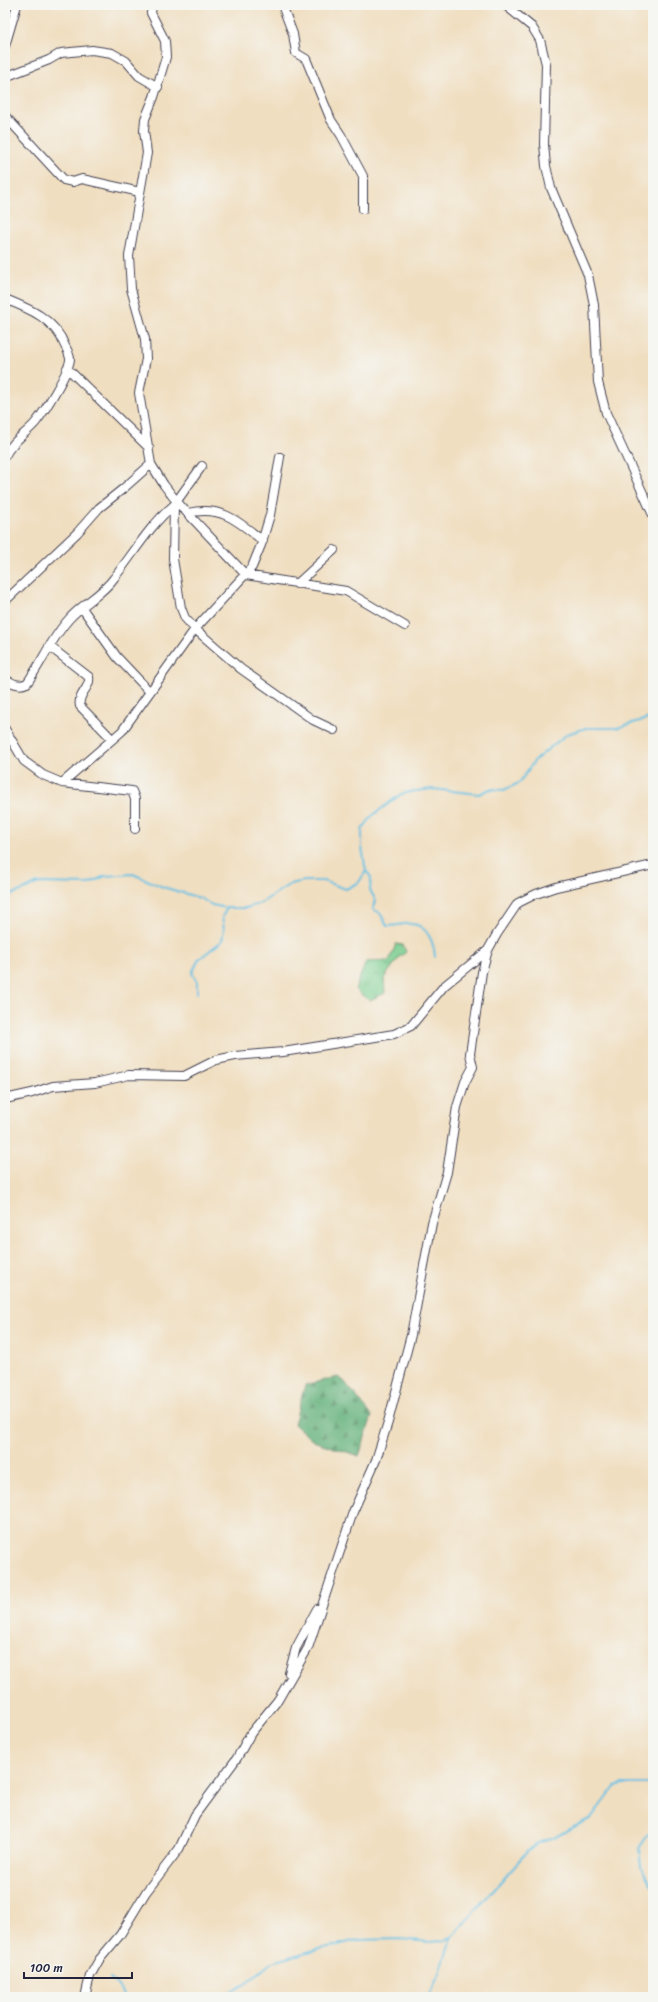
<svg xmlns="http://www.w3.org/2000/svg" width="658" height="2002" font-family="Sriracha,sans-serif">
<defs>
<pattern id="grass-tufts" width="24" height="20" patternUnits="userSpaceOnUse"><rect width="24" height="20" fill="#7bce8f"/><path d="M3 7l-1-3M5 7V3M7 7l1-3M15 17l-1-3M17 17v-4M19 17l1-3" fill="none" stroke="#6ab17c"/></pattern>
<pattern id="forest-firs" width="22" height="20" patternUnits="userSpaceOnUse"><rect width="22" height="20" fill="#64b17a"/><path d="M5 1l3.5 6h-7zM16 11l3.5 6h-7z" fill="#529065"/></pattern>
</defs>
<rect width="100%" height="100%" fill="#f6f6f2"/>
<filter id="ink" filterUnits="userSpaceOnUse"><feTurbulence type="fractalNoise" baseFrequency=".025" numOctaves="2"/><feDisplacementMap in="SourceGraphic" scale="8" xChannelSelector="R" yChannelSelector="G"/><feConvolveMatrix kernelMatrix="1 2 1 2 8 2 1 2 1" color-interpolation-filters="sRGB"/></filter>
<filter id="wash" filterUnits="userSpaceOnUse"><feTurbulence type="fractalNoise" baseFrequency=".012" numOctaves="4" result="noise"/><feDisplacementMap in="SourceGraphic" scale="16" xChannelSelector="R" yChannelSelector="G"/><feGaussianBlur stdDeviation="0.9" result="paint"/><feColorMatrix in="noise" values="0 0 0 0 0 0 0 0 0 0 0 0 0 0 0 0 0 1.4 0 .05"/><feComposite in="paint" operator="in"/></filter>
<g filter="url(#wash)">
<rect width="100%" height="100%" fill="#f0dec0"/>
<path fill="url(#grass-tufts)" stroke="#4e7865" d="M396 944 403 945 406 952 398 959 384 978 385 993 370 1000 360 994 355 989 366 962 389 961Z"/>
<path fill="url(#forest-firs)" stroke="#436a5a" d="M338 1377 344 1381 372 1416 359 1456 313 1441 294 1424 305 1385Z"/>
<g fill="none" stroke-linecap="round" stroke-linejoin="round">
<path stroke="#66c1e4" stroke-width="2" d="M366 871 371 877 370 890 375 899 373 909 380 913 387 926C395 926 404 923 412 924 428 925 434 944 435 957
M5 897 26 889 38 883 88 884 105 876 133 874 163 887 200 898 212 905 227 908H246L261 903 290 884 304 881H323L346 889 359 882 366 871 362 848V830L372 816 401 794 415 791 433 789 479 794 490 789 504 790 519 783 535 760 567 734 586 728H617L653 717
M197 993V982L192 973 199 959 222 941 224 929 222 917 227 908
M653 1828 639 1848 641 1867 653 1887
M110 1978 118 1986 124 1997
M223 1997 248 1982 272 1962 311 1951 358 1940 400 1939 430 1942 443 1941 452 1937 522 1857 536 1844 559 1835 591 1818 615 1786 623 1784H653
M428 1997 440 1973 452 1937"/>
</g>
</g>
<g filter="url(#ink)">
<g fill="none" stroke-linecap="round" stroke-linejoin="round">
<g stroke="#413e4f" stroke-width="10">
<path id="minor" d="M152 5 151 13 165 41 166 57 154 97 145 119 144 131 147 153 129 256 131 289 145 339 146 359 139 393 151 464 164 485 177 502 246 575 346 591 405 626
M282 5 293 34 296 53 306 59 331 120 341 135 363 176V209
M505 5 532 27 540 40 546 64 544 144 546 166 551 188 588 275 594 305 598 382 606 413 653 515
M5 46 17 5
M5 77 49 60 61 53 92 50 112 53 126 61 139 76 158 87
M5 116 64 180 73 182 82 179 140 192
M5 299C30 309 55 319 65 346 67 349 69 354 70 358 71 369 44 412 36 422 26 434 12 441 5 456
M67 368 149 448
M202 466 174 505 173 559 181 608 185 618 195 629 241 669 313 720 334 730
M188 513C221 505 238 521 263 541
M297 584 334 550
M5 601 77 533 99 508 124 488 151 464
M82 608 117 657 150 692
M49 646 89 677C91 688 77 694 80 706L112 739
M5 679C12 683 19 687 27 683 42 662 51 639 69 619 82 604 102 595 114 578 134 553 149 526 174 505
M5 729 24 761 43 775 62 783 132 791 135 799V829
M62 783 122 731 195 629 252 567 261 545 270 515 280 457
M5 1099 32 1093 53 1086 95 1083 129 1075 184 1076 216 1060 235 1056 283 1052 394 1034 411 1026 444 986 488 950
M289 1673 296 1648 317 1609
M85 1997 90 1976 99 1960 120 1935 146 1892 179 1849 195 1815 237 1758 251 1733 278 1700 308 1648 353 1512 376 1460 388 1422 411 1335 432 1223 447 1172 457 1107 465 1082 473 1067 470 1054 482 972 488 950 497 934 518 903 536 894 556 887 653 865"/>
</g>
<use href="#minor" stroke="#fff" stroke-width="8"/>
</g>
</g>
<rect width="658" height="2002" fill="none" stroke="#f6f6f2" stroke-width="20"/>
<path d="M24 1972v6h108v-6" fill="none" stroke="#22223b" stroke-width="2"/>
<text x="30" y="1972" font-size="12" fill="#22223b" stroke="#f6f6f2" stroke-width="3" paint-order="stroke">100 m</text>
</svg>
